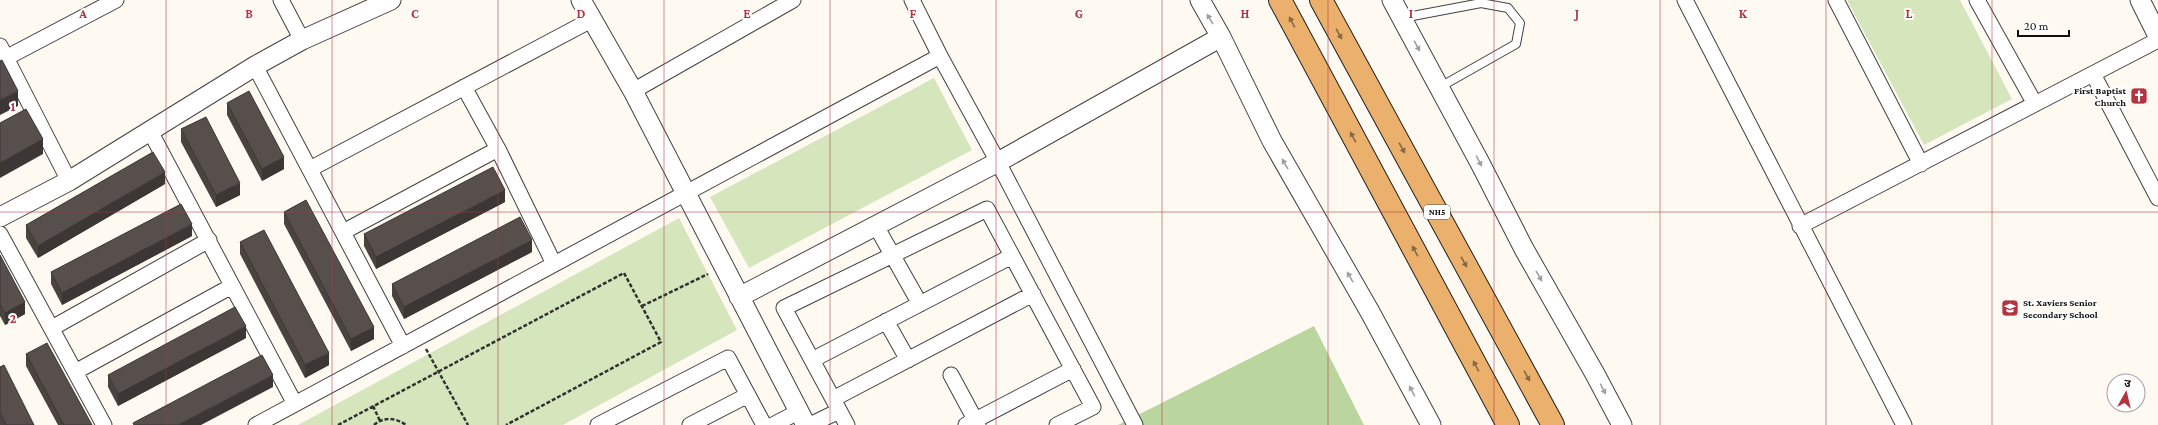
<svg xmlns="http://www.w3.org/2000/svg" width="2158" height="425" font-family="'Crimson Pro','Noto Sans Devanagari',serif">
<rect width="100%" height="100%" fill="#fefaf1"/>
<path fill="#d5e6bd" d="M1847 0H1960L2012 99 1924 145Z
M934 78 972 150 749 268 710 197Z
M679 218 737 330 563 425H298Z"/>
<path fill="#bad59e" d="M1314 326 1364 425H1118Z"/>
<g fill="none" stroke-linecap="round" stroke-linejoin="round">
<g stroke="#424242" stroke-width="10">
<path id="service" d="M1402 18 1481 3 1508 8 1520 23 1516 44 1440 87"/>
</g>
<g stroke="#424242" stroke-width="17">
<path id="minor" d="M281 0 302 40
M912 0 940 56
M1685 0 1904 425
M1836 0 1921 164
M1977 0 2035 104
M0 46 69 181
M0 61 116 0
M255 66 403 346
M2093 74 2158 198
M464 87 498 149 554 264
M633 91 793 0
M150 131 295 404
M310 169 593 19
M876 226 920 304
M1800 226 2158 40
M343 232 498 149
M0 234 104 425
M886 321 908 360
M52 328 209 240
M812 360 1012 256
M75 372 232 286
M951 375 978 425
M833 399 1033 294
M256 425 940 56 998 162 1135 425
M598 425 728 358 764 425
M690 425 748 395
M773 425 798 412
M810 425 839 411
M847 425 784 308 987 209 1093 407 1057 425
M966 425 1073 369"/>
</g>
<g stroke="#424242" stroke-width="21">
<path id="tertiary" d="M581 0 633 91 806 425
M1200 0 1221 37 1272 141 1370 312 1431 425
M1392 0 1480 163 1524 249 1595 374 1622 425
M2140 0 2158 36
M0 217 69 181 255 66 302 40 391 0
M739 297 998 162 1221 37"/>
</g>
<g stroke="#202020" stroke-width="24">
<path id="trunk" d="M1280 0 1508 425
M1321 0 1553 425"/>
</g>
<path stroke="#313131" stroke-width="2.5" stroke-dasharray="4 2" stroke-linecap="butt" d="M642 306 708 274
M426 349 468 425
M373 406 380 421
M338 425 624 273 661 342 506 425
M374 425C384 416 396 418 406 425"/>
<use href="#service" stroke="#fff" stroke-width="8"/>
<use href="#minor" stroke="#fff" stroke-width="15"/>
<use href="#tertiary" stroke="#fff" stroke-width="19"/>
<use href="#trunk" stroke="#eab06c" stroke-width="22"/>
</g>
<path fill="#4a4441" d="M227 103 284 169 262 181 227 115Z
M181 129 240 195 216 207 181 142Z
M165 184 38 258 26 238V225Z
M505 202 376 269 364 246V234Z
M284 212 374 339 351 351 284 224Z
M192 236 62 305 51 284V272Z
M240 242 329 365 305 378 240 254Z
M532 252 404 319 392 296V284Z
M0 255 25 314 5 325 0 316Z
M246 338 118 406 108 387V375Z
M26 354 92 425H58L26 366Z
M0 367 34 425H0Z"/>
<path fill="#3c3735" d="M18 91V106L0 115V100Z
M43 139V154L0 178V163Z
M284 157V169L262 181V169Z
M165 172V184L38 258V246Z
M240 183V195L216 207V195Z
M505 190V202L376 269V257Z
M192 224V236L62 305V293Z
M532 240V252L404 319V307Z
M25 302V314L5 325V313Z
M246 326V338L118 406V394Z
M374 327V339L351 351V339Z
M329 353V365L305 378V365Z
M273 375V387L201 425H178Z"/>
<path fill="#564f4c" stroke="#3c3735" d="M2 60 18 91 0 100V61Z
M249 91 284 157 262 169 227 103Z
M26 109 43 139 0 163V123Z
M206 117 240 183 216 195 181 129Z
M153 152 165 172 38 246 26 225Z
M493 167 505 190 376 257 364 234Z
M306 200 374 327 351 339 284 212Z
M181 204 192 224 62 293 51 272Z
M520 217 532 240 404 307 392 284Z
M264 230 329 353 305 365 240 242Z
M0 255 25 302 5 313 0 304Z
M235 307 246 326 118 394 108 375Z
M47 343 92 425H64L26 354Z
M262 355 273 375 178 425H134L133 423Z
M4 365 34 425H6L0 413V367Z"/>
<defs><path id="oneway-solid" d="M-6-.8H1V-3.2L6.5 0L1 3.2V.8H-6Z"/></defs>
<g fill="#9f9f9f">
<use href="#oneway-solid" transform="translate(1210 19) rotate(-121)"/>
<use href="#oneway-solid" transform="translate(1417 46) rotate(61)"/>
<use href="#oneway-solid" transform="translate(1479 161) rotate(62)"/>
<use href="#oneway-solid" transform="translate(1285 164) rotate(-120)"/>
<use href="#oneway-solid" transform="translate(1539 276) rotate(60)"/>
<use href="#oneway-solid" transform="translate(1350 277) rotate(-120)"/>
<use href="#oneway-solid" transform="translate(1603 389) rotate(63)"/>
<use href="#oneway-solid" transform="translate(1412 391) rotate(-118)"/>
</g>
<g fill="#876842">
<use href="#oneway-solid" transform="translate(1292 22) rotate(-118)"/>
<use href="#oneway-solid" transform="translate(1339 34) rotate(61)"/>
<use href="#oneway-solid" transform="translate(1353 137) rotate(-118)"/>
<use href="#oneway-solid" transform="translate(1402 148) rotate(61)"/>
<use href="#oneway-solid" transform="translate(1415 251) rotate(-118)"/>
<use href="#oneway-solid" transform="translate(1464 262) rotate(61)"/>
<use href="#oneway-solid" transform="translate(1476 366) rotate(-118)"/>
<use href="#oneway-solid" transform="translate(1527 376) rotate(61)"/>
</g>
<path fill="none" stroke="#b33341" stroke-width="1" stroke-opacity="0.55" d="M166 0V425M332 0V425M498 0V425M664 0V425M830 0V425M996 0V425M1162 0V425M1328 0V425M1494 0V425M1660 0V425M1826 0V425M1992 0V425M0 212H2158"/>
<defs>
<g id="church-square" transform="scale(0.9)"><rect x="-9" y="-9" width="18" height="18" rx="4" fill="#b33341" stroke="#fff"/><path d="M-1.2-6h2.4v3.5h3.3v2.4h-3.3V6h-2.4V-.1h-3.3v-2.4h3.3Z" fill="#fff"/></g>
<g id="school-square" transform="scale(0.9)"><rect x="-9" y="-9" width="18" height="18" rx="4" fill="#b33341" stroke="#fff"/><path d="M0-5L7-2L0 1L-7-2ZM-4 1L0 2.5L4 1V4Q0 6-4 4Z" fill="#fff"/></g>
</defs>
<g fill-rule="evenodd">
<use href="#church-square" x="2139" y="96"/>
<use href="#school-square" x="2010" y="308"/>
</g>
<g text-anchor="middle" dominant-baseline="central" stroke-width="4" stroke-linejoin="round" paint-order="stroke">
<rect fill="#fff" stroke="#575757" stroke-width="1" x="1424" y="205" width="26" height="14" rx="3"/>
<g font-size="9" font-weight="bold" fill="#0f0f0f">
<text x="1437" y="212">NH5</text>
</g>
<g font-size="10" font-weight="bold" fill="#0f0f0f" stroke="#fff" text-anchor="end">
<text x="2126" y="90">First Baptist<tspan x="2126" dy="12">Church</tspan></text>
<text x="2023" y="302" text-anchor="start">St. Xaviers Senior<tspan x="2023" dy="12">Secondary School</tspan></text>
</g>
</g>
<g font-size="13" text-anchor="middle" font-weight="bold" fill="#b33341" stroke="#fff" stroke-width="4" stroke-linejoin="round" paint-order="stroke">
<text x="83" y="18">A</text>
<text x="249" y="18">B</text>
<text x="415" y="18">C</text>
<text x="581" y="18">D</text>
<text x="747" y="18">E</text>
<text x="913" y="18">F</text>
<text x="1079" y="18">G</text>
<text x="1245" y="18">H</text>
<text x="1411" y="18">I</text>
<text x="1577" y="18">J</text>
<text x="1743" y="18">K</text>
<text x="1909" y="18">L</text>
<text x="13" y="111">1</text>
<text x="13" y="323">2</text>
</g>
<g transform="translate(2126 393) rotate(8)"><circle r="19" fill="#ffffff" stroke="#9f9f9f"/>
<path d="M0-3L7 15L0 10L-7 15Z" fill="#b33341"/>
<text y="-6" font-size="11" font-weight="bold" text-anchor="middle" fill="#0f0f0f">उ</text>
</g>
<path d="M2018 30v6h51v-6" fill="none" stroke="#0f0f0f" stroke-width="2"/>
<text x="2024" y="30" font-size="12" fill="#0f0f0f" stroke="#ffffff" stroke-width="3" paint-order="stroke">20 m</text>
</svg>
